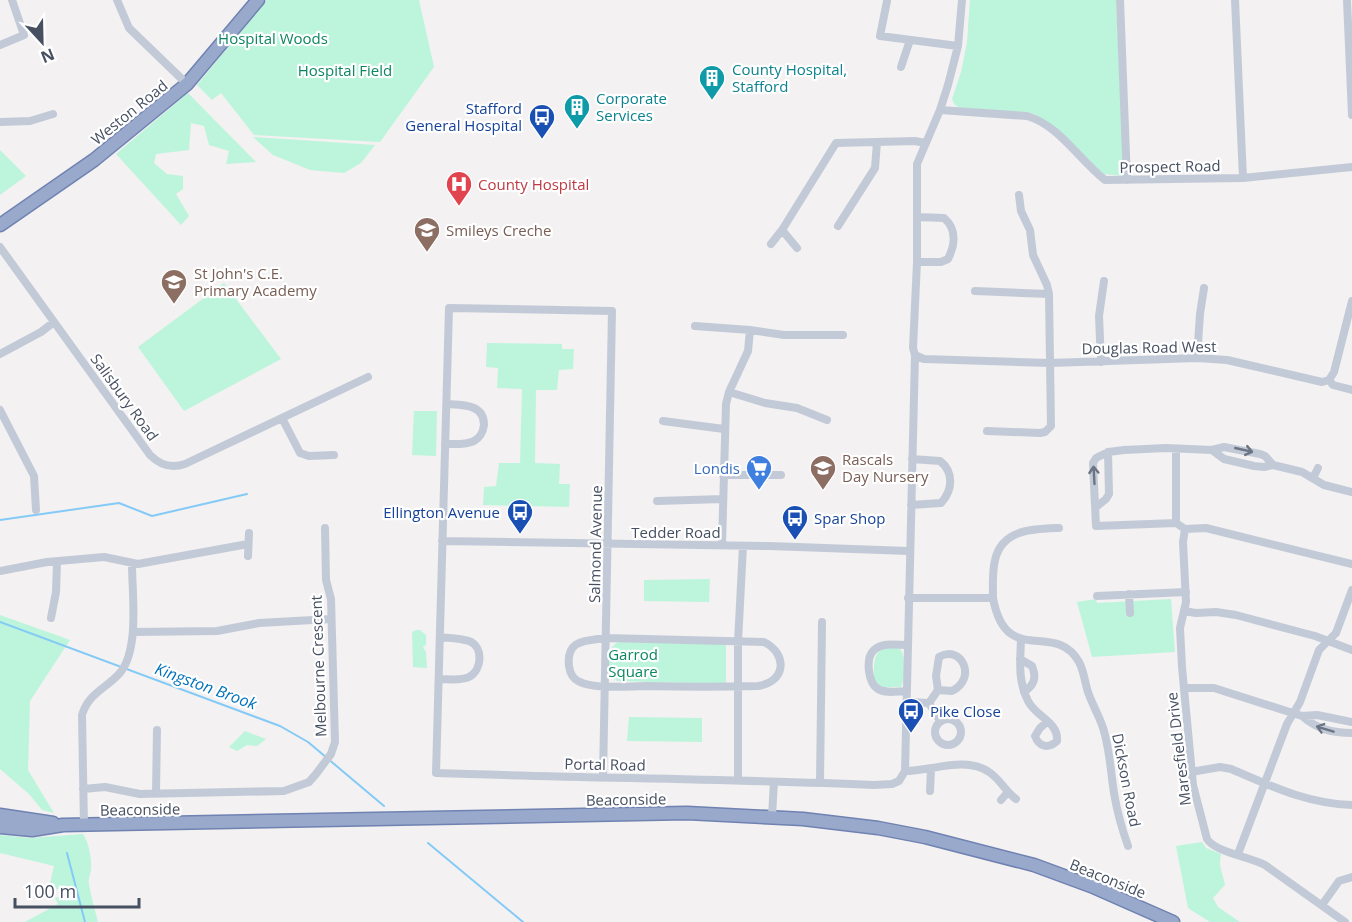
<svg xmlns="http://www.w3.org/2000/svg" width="1352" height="922" font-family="'Open Sans',sans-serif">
<rect width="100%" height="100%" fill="#f3f1f1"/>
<path fill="#bcf5dc" d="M267 0H419L434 67 380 142 254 135 221 93 212 100 197 85Z
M970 0H1116L1124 176 1103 174 1061 133 1035 114 960 108 955 105 952 99 961 72 967 42Z
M188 93 256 162 226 164 229 151 209 145 204 126 191 123 189 150 156 154 154 163 167 174 183 176V189L176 194 189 216 181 225 116 154Z
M253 137 375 145 361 163 344 173 310 170 273 155Z
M0 150 26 176 0 195Z
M224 283 281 359 184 411 138 347Z
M487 343 562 344V349H574L573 369 559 370 557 390H536L535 463 560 464 559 484H570L569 507 483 505 484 487 496 486 499 463H520L522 389 497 388 498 368 486 367Z
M414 411H437L436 456 412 455Z
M710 579 709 602 644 601V580Z
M1096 599 1097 603 1171 599 1175 652 1092 657 1077 602Z
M0 615 70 640 30 701 28 770 54 813 42 810 29 794 0 769Z
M416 630H420L426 635V645L423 647 426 652 427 668 413 667 412 632Z
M618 642 726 644V684L617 681 608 673C609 661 606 649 618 642Z
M887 647 900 648C906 658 906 676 901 687H882L874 680C874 666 872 652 887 647Z
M629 717 702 718V742L627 741Z
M245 731 266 739 257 746 247 745 237 751 229 747Z
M83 834C89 843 92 859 91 870 90 875 88 879 89 884 91 897 95 910 98 922H25L58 904 55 898 63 896 62 889H55V884L50 883 54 866 0 853V835L30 838Z
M1202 842 1206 848 1221 854C1218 867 1223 873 1225 885L1213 898 1218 907 1240 922H1210L1188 908 1176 846Z"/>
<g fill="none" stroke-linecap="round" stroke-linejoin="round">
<path stroke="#84caf6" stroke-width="2" d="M0 520 119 503 152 516 247 494
M0 622 280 726 308 742 384 806
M428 843 523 922
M67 853 85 922"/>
<g stroke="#6f82b1" stroke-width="15">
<path id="trunk" d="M0 225 94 160 187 84 258 0
M0 815 53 823
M0 827 32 830 63 825 687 813 803 819 878 828 925 837 1034 865 1091 886 1173 922"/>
</g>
<path stroke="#c3cad7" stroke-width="8" d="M117 0 129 28 187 84
M1120 0 1127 180
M1235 0 1243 178
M1347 0 1352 115
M887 1 880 36 958 46
M0 45 24 35 12 0
M901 67 910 40
M940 110 1027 116C1059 125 1079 160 1105 180L1243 178 1352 167
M0 122 30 121 53 114
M838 226 875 168 877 142
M771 244 782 230
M0 247 150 455C160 465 171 469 185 464L368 377
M797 248 782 230 836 143 915 141 925 143
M917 262H941L948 259C955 245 957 229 944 218L917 217
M975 291 1049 294
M695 326 750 330 784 335H843
M0 354 41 332 54 322
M915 355 924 359 1050 363 1197 358 1227 360 1322 382 1329 380 1333 385 1352 390
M1197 358 1200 314 1204 288
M1101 362 1099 316 1104 281
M1329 380 1334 372 1352 301
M729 392 765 403 797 408 827 420
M0 410 34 476 36 510
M282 418 300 453 309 456 334 455
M663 421 724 429
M987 431 1040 433 1045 432 1051 426 1049 294 1047 285 1033 255 1030 230 1021 211 1019 195
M445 444C454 444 467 445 474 441 481 437 483 432 484 425 484 404 463 405 447 404
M1176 449V523
M1212 450 1224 459 1254 466 1264 467 1273 465 1302 472 1324 485 1352 492
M1273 465 1265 456 1260 454 1224 447 1212 450 1166 448 1124 450 1108 452 1096 458 1093 463 1096 526 1176 523 1185 529 1206 528 1352 564
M723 475H781
M1313 478 1318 468
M657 501 723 499
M911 505 941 503C953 490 954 472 940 461L912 459
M1096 507 1106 499 1109 494 1108 452
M1185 529 1183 542 1186 602 1180 628 1182 667 1193 785 1207 839C1215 852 1250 857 1265 865L1345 922
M442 541 769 546 909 551
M722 545 726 404 729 392 748 351 750 330
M248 556 249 533
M0 571 47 562 104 557 138 564 248 544
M1129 594 1130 613
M1097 596 1186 592
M908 598H993C993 586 992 572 995 560 1002 529 1033 529 1059 528
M993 598C1006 669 1055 619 1079 662 1084 671 1085 683 1088 692 1093 707 1102 720 1105 735 1110 754 1111 774 1114 793 1117 812 1122 829 1128 846
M1184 611 1196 613 1216 612 1236 615 1315 636 1352 650
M51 618 56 592 57 562
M133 632 217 631 259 623 331 619
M440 637C449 638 460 638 469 641 484 647 482 670 469 677 461 681 449 679 440 679
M606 638 764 642C788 654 786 682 758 686 721 687 684 687 647 686 629 686 594 690 578 681 572 678 570 673 569 666 566 639 586 641 606 638Z
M1021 640C1020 662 1018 681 1028 701 1036 717 1059 722 1057 741 1048 749 1039 747 1035 736L1040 728 1047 722
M1020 659 1032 666C1037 678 1034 685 1024 692
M1184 688H1214L1302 716 1317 715 1352 722
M907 691C898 691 886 694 878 689 868 683 865 658 874 650 883 642 897 645 907 645
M907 702 929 703
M929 703 938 690 936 676 939 657C961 644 978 678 952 691L938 690
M929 703 940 721
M1302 716C1317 729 1332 733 1352 733
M935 732a13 13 0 1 1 26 0a13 13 0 1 1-26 0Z
M905 771C931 771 966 756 989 772 1000 779 1005 791 1016 799
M1191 772 1220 767 1231 769C1271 786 1308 804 1352 805
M603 777 612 311 449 308 436 773C582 778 728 779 874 785L892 784 899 781 905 771 915 355 913 348 917 262V164L940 110 948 85 958 46 962 0
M738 780V642L743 546
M820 783 822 622
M83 789 105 787 140 794 284 791 309 782 316 774 331 754 335 742 331 599 326 580 325 528
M930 791 931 769
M156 793 157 730
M1001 800 1007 793
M772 816 774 782
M84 825 82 715C88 694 105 689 119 674 140 651 132 594 132 564
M1238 854 1287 724 1300 702 1319 650 1336 633 1352 590
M1322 905 1339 881 1352 877"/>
<use href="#trunk" stroke="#99a9cc" stroke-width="12"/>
</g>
<defs><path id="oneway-shaft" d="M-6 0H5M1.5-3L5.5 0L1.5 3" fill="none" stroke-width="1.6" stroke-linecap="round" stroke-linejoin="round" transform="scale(1.5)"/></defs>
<g stroke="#6c7584">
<use href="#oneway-shaft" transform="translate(1244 450) rotate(13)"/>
<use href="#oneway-shaft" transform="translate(1094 475) rotate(-93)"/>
<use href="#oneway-shaft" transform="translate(1325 729) rotate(-163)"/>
</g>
<defs>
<g id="building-pin" transform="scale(1.35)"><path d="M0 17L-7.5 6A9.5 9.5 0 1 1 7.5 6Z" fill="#0f9aa8" stroke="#fff"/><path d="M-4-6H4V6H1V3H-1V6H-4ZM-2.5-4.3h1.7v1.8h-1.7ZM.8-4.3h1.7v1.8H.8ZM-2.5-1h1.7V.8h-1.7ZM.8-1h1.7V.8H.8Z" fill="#fff"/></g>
<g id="bus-pin" transform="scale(1.35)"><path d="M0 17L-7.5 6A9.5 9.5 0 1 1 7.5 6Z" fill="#1a4fb4" stroke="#fff"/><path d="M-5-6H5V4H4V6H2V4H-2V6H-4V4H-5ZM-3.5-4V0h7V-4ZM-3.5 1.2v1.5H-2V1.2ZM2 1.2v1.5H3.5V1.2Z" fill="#fff"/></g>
<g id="hospital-pin" transform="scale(1.35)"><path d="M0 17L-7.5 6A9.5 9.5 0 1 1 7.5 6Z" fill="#e0444e" stroke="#fff"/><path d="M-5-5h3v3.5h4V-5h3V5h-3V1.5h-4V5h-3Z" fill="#fff"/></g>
<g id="school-pin" transform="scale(1.35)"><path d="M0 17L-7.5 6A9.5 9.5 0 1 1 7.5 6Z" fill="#8d6e63" stroke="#fff"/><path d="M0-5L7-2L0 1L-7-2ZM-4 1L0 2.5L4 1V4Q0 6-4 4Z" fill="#fff"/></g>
<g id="supermarket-pin" transform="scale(1.35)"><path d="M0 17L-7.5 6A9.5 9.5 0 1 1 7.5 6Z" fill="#3f7fe0" stroke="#fff"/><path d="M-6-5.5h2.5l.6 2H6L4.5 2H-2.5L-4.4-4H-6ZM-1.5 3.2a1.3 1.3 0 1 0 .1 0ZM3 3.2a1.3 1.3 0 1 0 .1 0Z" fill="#fff"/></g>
</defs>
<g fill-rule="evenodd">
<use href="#building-pin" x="712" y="78"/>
<use href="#building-pin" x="577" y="107"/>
<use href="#bus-pin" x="542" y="117"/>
<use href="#hospital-pin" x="459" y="184"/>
<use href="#school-pin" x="427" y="230"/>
<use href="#school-pin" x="174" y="282"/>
<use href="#supermarket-pin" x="759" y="468"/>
<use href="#school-pin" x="823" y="468"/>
<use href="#bus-pin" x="520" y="512"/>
<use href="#bus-pin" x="795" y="518"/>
<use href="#bus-pin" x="911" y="711"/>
</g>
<g text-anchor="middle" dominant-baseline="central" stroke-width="4.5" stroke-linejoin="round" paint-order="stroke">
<g font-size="15" fill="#0d8760" stroke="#fff">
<text x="273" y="38">Hospital Woods</text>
<text x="345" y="70">Hospital Field</text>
<text x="633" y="654">Garrod<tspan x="633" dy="17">Square</tspan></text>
</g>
<g font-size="15" fill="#0d838f" stroke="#fff" text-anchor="start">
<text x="732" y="69">County Hospital,<tspan x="732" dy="17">Stafford</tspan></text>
<text x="596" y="98">Corporate<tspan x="596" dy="17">Services</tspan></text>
</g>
<g font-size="15" fill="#164399" stroke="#fff" text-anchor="end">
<text x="522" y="108">Stafford<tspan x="522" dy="17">General Hospital</tspan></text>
<text x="500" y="512">Ellington Avenue</text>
<text x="814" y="518" text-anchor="start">Spar Shop</text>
<text x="930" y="711" text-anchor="start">Pike Close</text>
</g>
<g font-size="15" fill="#465061" stroke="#fff">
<text transform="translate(129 112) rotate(-39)">Weston Road</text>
<text transform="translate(1170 166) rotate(-1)">Prospect Road</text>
<text transform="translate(1149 347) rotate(-1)">Douglas Road West</text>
<text transform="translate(125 397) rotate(54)">Salisbury Road</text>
<text x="676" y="532">Tedder Road</text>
<text transform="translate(595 544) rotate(-89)">Salmond Avenue</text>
<text transform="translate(318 666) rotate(-92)">Melbourne Crescent</text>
<text transform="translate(1178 749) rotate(-97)">Maresfield Drive</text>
<text transform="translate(605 764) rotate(1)">Portal Road</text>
<text transform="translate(1127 780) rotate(79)">Dickson Road</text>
<text transform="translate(626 799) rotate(-1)">Beaconside</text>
<text transform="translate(140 809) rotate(-1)">Beaconside</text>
<text transform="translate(1108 878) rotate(22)">Beaconside</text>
</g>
<g font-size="15" fill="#be3a42" stroke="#fff" text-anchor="start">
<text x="478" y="184">County Hospital</text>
</g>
<g font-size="15" fill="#785e54" stroke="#fff" text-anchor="start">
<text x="446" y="230">Smileys Creche</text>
<text x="194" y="273">St John's C.E.<tspan x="194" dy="17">Primary Academy</tspan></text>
<text x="842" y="459">Rascals<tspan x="842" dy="17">Day Nursery</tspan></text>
</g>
<g font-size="15" fill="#366cbe" stroke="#fff" text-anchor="end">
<text x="740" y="468">Londis</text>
</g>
<g font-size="16" font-style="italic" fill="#0072ba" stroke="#fff">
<text transform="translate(206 686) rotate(20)">Kingston Brook</text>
</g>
</g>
<g transform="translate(42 42) rotate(158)" stroke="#ffffff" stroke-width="4.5" paint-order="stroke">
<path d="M0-4.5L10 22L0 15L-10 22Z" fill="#465061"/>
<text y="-9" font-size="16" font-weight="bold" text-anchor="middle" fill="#465061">N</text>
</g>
<path d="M15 898v9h124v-9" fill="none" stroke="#465061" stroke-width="3"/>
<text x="24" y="898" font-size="18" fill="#465061" stroke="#ffffff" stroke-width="4.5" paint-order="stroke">100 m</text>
</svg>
